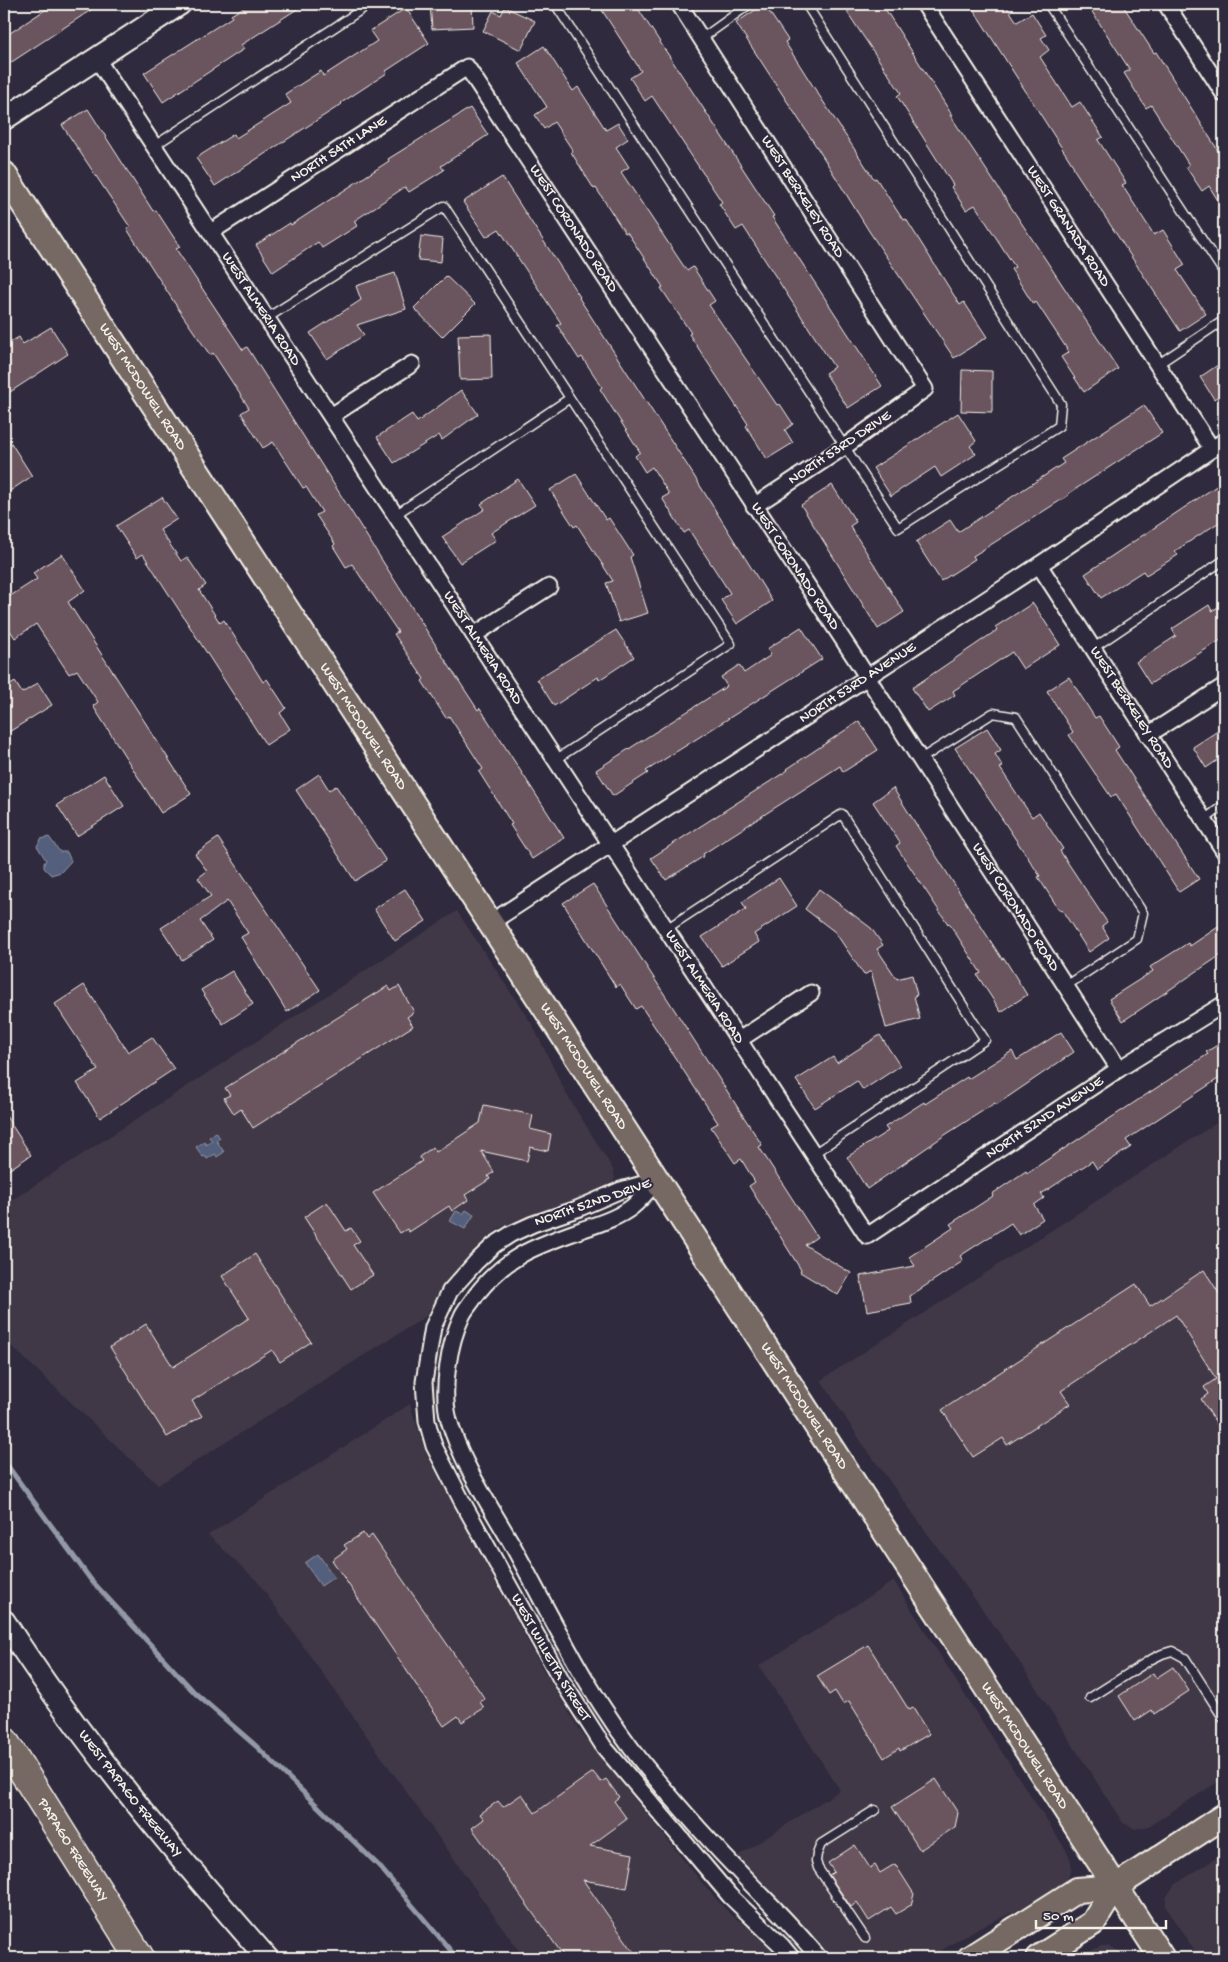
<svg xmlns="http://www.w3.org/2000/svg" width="1228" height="1962" font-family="'Gochi Hand',sans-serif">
<rect width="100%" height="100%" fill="#2f2a3d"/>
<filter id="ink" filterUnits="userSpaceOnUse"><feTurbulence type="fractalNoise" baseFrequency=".02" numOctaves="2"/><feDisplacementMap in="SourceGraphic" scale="10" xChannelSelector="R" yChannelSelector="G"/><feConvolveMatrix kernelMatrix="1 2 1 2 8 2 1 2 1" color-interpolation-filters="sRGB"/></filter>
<g filter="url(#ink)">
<path fill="#413747" d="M457 911 533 1026 567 1095 613 1169 615 1179 604 1191 512 1222 498 1229 470 1254 448 1279 425 1317 158 1485 4 1339V1205Z
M1224 1118V1778L1149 1826 1135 1829 1123 1823 1119 1817 1013 1652 862 1443 821 1380Z
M410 1404 426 1454 541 1666 580 1731 707 1889 730 1914 751 1929 780 1958H524L257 1581 208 1535Z
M894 1581 968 1700 1066 1850 1071 1861V1871L1066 1882 1016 1911 978 1928 929 1958H828L797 1918 733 1859 840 1790 759 1666Z
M1224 1853V1958H1199L1166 1907V1898L1174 1885Z
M1102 1946H1109L1117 1950 1126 1958H1078L1088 1951Z"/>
<path fill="#525f7b" stroke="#9399a7" d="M49 837 60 852H67L71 861 61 872 51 875 44 868V863L46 860 37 846 41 839Z
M216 1132 220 1138 216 1140 224 1152 217 1157 215 1154 207 1159 205 1156 203 1157 196 1147 204 1142 206 1145 212 1141 209 1137Z
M466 1210 474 1215 465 1229 450 1221 456 1211 463 1214Z
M318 1554 334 1577 321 1586 305 1563Z"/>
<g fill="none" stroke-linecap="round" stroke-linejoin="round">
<path stroke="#9399a7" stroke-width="5" d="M4 1461 91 1580 195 1693 256 1746 379 1866 457 1958"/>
</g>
<path fill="#6b545e" stroke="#f4f1e8" d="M54 4H100L4 67V37Z
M249 4H305L241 45 244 49 163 102 144 73 232 17 231 15Z
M430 4H472L473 27 432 29Z
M598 4H635L774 216 772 217 882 386 848 408 825 373 834 367 743 226 736 230 719 204 722 202 652 96 645 101 630 78 641 71Z
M764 4 788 40 785 42 813 86 874 179 876 178 903 220 906 219 960 305 964 302 987 337 954 358 869 231 820 152 736 23Z
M859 4H882L952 115H950L1118 369 1084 392 1061 357 1069 352 1036 302 1033 304 1011 269 1015 267 975 205 966 210 951 187 953 185 897 96 901 93 847 12Z
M970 4H1005L1017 22 1032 13 1046 35 1041 38 1049 50 1040 57 1072 107 1080 102 1103 137 1098 140 1126 183 1122 185 1154 235 1163 230 1185 265 1177 270 1206 314 1180 331 1073 168 1074 167Z
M1087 4H1122L1154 53 1156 52 1224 160V210L1209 186 1202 191 1186 167 1189 165 1151 105 1146 108 1124 73 1130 70Z
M505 7 535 21 521 50 483 31 493 11 501 15Z
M406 8 429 43 386 71 387 73 341 103 342 104 215 186 196 158 234 134 236 138 291 103 285 94 321 71 323 76 377 41 370 31Z
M544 46 573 91 578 87 606 130 618 123 628 139 616 147 629 167 621 172 687 271 693 267 715 301 709 305 777 405 780 404 793 424 785 430 793 443 767 459 746 426 748 424 689 334 691 333 661 288 663 287 627 232 625 233 596 188 594 189 571 152 573 151 554 122 544 129 535 115 547 107 518 63Z
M470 108 488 135 441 166 444 170 409 192 405 187 354 221 357 226 322 248 318 242 273 272 256 245 290 223 291 225 389 161 388 159Z
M88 109 153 211 156 210 180 247 176 249 243 350 247 347 442 655 478 710 480 708 564 838 532 859 510 825 512 824 479 772 483 769 449 716 446 718 422 681 424 679 394 634 398 632 352 564 346 567 333 546 335 544 316 515 322 512 306 487 303 488 273 442 263 448 241 413 249 408 213 353 210 355 181 313 127 229 130 227 62 125Z
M502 177 580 297 579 298 689 468 772 601 737 624 721 600 730 593 689 530 684 533 662 498 669 494 652 467 645 472 635 456 640 452 612 408 600 389 602 387 582 357 579 359 557 325 561 323 499 229 486 237 463 202Z
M421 236 443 239 441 262 418 260Z
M395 273 406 309 357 325 364 335 327 359 310 333 361 300 356 286Z
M446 276 475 304 442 337 414 308Z
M51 327 68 354 4 396V346L19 337 23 344Z
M491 334 492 379 460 380 458 335Z
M1224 361V392L1214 399 1200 377Z
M962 370 992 371V412L961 411Z
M461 390 478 414 442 440 439 435 394 463 377 437 412 414 417 422Z
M1144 405 1162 433 1068 494 1069 495 973 556 975 559 941 581 916 542 950 520 958 532 1064 463 1061 459Z
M958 413 976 441 970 446 976 454 941 477 935 467 891 496 873 468Z
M4 432 32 476 4 495Z
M576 474 606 520 609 518 633 555 630 557 648 613 619 622 606 583 613 581 577 525 574 527 550 490Z
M518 479 535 505 491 533 496 540 460 563 442 537 485 509 481 504Z
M1224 481V519L1175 551 1178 555 1146 575 1143 571 1101 598 1085 574Z
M832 485 856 522 850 526 904 612 878 629 801 505Z
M162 497 177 519 160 530 181 561 187 557 206 585 199 590 220 623 224 620 263 682 267 679 286 708 280 713 290 729 266 745 143 554 137 558 116 526Z
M62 554 85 590 68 602 191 794 161 813 93 706 98 702 77 670 69 674 36 624 15 638 4 621V600L37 579 33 573Z
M1033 603 1060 645 1023 669 1012 652 953 691 955 695 928 712 912 688 997 630 995 627Z
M1224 603V638L1150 684 1136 662 1176 636 1172 629 1209 605 1212 611Z
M801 627 822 659 646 771 648 773 613 796 596 770 727 686 721 677 739 665 744 673 771 655 767 649Z
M616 630 634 657 599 680 598 677 554 706 537 679Z
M1069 677 1095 718 1099 716 1119 747 1115 750 1199 879 1179 892 1116 794 1111 797 1069 735 1073 732 1047 691Z
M15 682 22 693 38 683 52 705 4 735V689Z
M859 721 878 750 843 772 840 766 703 854 704 856 666 880 651 858 788 770 787 769Z
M1224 727V756L1206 768 1193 747Z
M987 728 1001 750 995 754 1003 767 1000 768 1032 817 1039 812 1063 849 1060 851 1107 922 1102 926 1109 938 1089 952 1062 910 1060 911 1038 877 1040 876 955 748Z
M319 774 329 790 336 786 386 861 355 881 296 790Z
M104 775 124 806 77 836 57 805Z
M893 788 1002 959 1004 958 1027 995 1001 1012 977 975 981 973 949 923 948 924 896 846 900 843 873 802Z
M218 838 320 990 287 1012 241 937 248 933 227 901 200 921 213 940 182 960 161 928 211 896 198 878 207 871 195 854Z
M779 878 797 906 754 934 759 942 722 966 702 937 746 909 742 902Z
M593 884 762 1145 759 1147 817 1237 805 1245 851 1273 838 1295 800 1272 801 1270 749 1186 755 1182 741 1159 735 1163 711 1127 718 1123 641 1006 636 1009 620 984 616 987 563 903Z
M405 889 426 921 395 941 374 909Z
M819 889 871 928 883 945 877 949 897 979 912 975 917 995 914 996 920 1019 886 1028 871 971 864 975 835 932 805 909Z
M1224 923V953L1123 1021 1109 999 1153 971 1150 967 1188 943 1190 946Z
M232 971 253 1004 223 1024 201 990Z
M84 985 128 1052 152 1037 174 1069 100 1118 77 1083 98 1070 55 1004Z
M388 986 391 991 399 986 414 1012 407 1017 413 1026 253 1128 241 1109 234 1114 224 1098 230 1095 225 1088Z
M1061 1032 1074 1052 996 1105 995 1103 945 1135 867 1189 847 1157 888 1131 885 1127 924 1102 925 1104 967 1077 968 1079 1012 1051 1017 1060Z
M880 1035 900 1066 863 1090 857 1081 815 1108 796 1080 833 1057 837 1063Z
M1224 1041V1075L1126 1140 1131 1147 1097 1169 1092 1161 1041 1194 1044 1198 1034 1205 1043 1219 1019 1235 1011 1223 960 1256 963 1261 910 1296 911 1303 867 1311 860 1276 915 1266 909 1257 953 1228 950 1224 993 1196 992 1194 1026 1171 1027 1173 1208 1054 1206 1052Z
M484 1105 533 1115 530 1129 551 1134 548 1151 530 1147 527 1161 481 1151 494 1172 488 1176 490 1179 465 1195 468 1200 452 1211 449 1206 409 1232 407 1229 400 1233 373 1193 422 1161 419 1157 433 1147 436 1152 480 1123Z
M4 1113 31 1155 4 1173Z
M327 1202 346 1231 351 1228 360 1241 353 1245 373 1275 351 1289 304 1217Z
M255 1254 311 1342 280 1362 272 1350 192 1401 202 1416 167 1437 110 1347 146 1324 173 1367 249 1318 222 1276Z
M1204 1270 1224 1301V1435L1201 1399 1208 1394 1204 1387 1216 1379 1176 1315 1061 1391 1070 1404 1007 1445 1003 1438 973 1457 942 1410 1136 1284 1150 1306Z
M363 1533 367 1539 372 1535 485 1699 480 1702 484 1708 462 1722 458 1716 444 1726 332 1560 347 1549 344 1545Z
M868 1645 909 1710 913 1708 929 1734 900 1751 899 1748 884 1758 849 1701 843 1704 835 1691 829 1695 817 1676Z
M1173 1667 1189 1691 1154 1714 1152 1710 1135 1721 1119 1696 1153 1673 1156 1678Z
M593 1772 601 1782 606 1779 619 1797 614 1801 627 1819 590 1846 633 1854 627 1888 583 1880 638 1958H565L472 1828 484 1819 480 1814 498 1801 503 1807 522 1794 535 1813Z
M936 1779 958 1813 955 1827 920 1850 892 1807Z
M855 1845 870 1868 875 1865 880 1873 895 1864 914 1894 911 1905 896 1914 891 1907 869 1921 857 1902 851 1907 829 1875 834 1872 828 1863Z"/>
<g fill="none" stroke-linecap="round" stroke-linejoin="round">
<g stroke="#f4f1e8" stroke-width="11">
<path id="lane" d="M555 4 898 528 1059 426 1061 404 806 4
M1048 4 1224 273
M701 39 750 4
M154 146 370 4
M267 318 444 206 731 644 555 760
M1157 365 1224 320
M395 515 570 398
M1092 649 1224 560
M919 760 993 713 1016 717 1143 913 1137 939 1066 986
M1204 820 1224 805
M666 929 842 814 985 1040 813 1154
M1090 1698 1150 1660 1162 1654 1172 1651 1185 1658 1224 1719
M865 1938 818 1868 816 1861 817 1854 821 1844 875 1810"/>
</g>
<g stroke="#f4f1e8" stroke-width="19">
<g id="street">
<path id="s1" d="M679 4 925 389 844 447 754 506"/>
<path id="s2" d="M924 4 1212 449"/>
<path d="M1166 4 1224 94"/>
<path id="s3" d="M97 59 867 1236 1119 1069 1224 1004"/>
<path id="s4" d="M211 232 467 67 855 658 1119 1069"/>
<path d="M331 416 412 364"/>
<path id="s5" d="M1039 565 1224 851"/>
<path d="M474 635 549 587"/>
<path d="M1148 735 1224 686"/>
<path id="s6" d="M490 923 1039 565 1224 441"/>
<path d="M739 1040 811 993"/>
<path id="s7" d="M657 1180 621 1190 577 1209 533 1224 511 1234 494 1245 476 1262 450 1291 433 1327 424 1382 427 1421 434 1446 462 1501 562 1681 604 1747 730 1896 782 1946 792 1958"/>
<path d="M656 1181C649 1190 641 1200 632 1207 618 1218 598 1224 581 1230 536 1246 507 1255 476 1295 472 1302 465 1309 462 1316 449 1343 441 1391 449 1420 461 1463 491 1507 513 1546 554 1622 591 1700 646 1767 678 1806 712 1844 747 1880 772 1906 797 1930 819 1958"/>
</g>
</g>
<g stroke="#f4f1e8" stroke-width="25">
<g id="secondary">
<path d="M4 119 180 4"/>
<path id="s8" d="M4 1621C81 1741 173 1851 267 1958"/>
</g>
</g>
<g stroke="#f4f1e8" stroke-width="28">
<g id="primary">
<path id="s9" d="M4 174 1162 1958"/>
<path d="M970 1958 1077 1890 1115 1887"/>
<path d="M1038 1958 1093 1923 1115 1887 1224 1816"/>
</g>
</g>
<g stroke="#f4f1e8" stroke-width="31">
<g id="highway">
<path id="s10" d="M4 1741 140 1958"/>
</g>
</g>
<use href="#lane" stroke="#2f2a3d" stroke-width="8"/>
<use href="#street" stroke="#2f2a3d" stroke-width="15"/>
<use href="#secondary" stroke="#2f2a3d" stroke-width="21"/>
<use href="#primary" stroke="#766964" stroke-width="24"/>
<use href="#highway" stroke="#766964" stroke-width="28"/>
</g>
</g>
<g text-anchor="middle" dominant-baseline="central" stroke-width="4" stroke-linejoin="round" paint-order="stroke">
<g font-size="15" fill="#f4f1e8" stroke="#2f2a3d">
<text stroke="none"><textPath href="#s4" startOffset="152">NORTH 54TH LANE</textPath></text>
<text stroke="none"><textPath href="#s1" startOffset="229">WEST BERKELEY ROAD</textPath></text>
<text stroke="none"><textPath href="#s2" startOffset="265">WEST GRANADA ROAD</textPath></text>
<text stroke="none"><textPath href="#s4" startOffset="498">WEST CORONADO ROAD</textPath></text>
<text stroke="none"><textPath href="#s3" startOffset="299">WEST ALMERIA ROAD</textPath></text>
<text stroke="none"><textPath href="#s9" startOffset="254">WEST MCDOWELL ROAD</textPath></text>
<text transform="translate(840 448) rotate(-34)">NORTH 53RD DRIVE</text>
<text stroke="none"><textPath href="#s4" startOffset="902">WEST CORONADO ROAD</textPath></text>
<text stroke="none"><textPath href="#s3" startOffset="704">WEST ALMERIA ROAD</textPath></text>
<text stroke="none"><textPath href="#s6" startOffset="439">NORTH 53RD AVENUE</textPath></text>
<text stroke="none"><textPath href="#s5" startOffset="170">WEST BERKELEY ROAD</textPath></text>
<text stroke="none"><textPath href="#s9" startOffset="659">WEST MCDOWELL ROAD</textPath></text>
<text stroke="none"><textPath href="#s4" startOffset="1308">WEST CORONADO ROAD</textPath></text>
<text stroke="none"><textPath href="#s3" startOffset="1109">WEST ALMERIA ROAD</textPath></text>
<text stroke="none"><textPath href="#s9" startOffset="1064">WEST MCDOWELL ROAD</textPath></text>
<text stroke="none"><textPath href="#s3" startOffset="1620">NORTH 52ND AVENUE</textPath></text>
<text transform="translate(593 1203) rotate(-19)">NORTH 52ND DRIVE</text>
<text stroke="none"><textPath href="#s9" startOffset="1469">WEST MCDOWELL ROAD</textPath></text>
<text stroke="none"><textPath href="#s7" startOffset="642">WEST WILLETTA STREET</textPath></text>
<text stroke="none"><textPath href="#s9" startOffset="1874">WEST MCDOWELL ROAD</textPath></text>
<text stroke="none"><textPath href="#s8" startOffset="214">WEST PAPAGO FREEWAY</textPath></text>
<text stroke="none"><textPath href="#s10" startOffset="129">PAPAGO FREEWAY</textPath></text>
</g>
</g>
<rect width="1228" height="1962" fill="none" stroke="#2f2a3d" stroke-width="20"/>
<rect x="10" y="10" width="1208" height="1942" fill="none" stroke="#f4f1e8" stroke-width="2" filter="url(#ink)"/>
<path d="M1036 1920v8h130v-8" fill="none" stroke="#f4f1e8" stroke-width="2.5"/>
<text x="1043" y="1920" font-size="15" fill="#f4f1e8" stroke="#2f2a3d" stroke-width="4" paint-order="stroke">50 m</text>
</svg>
